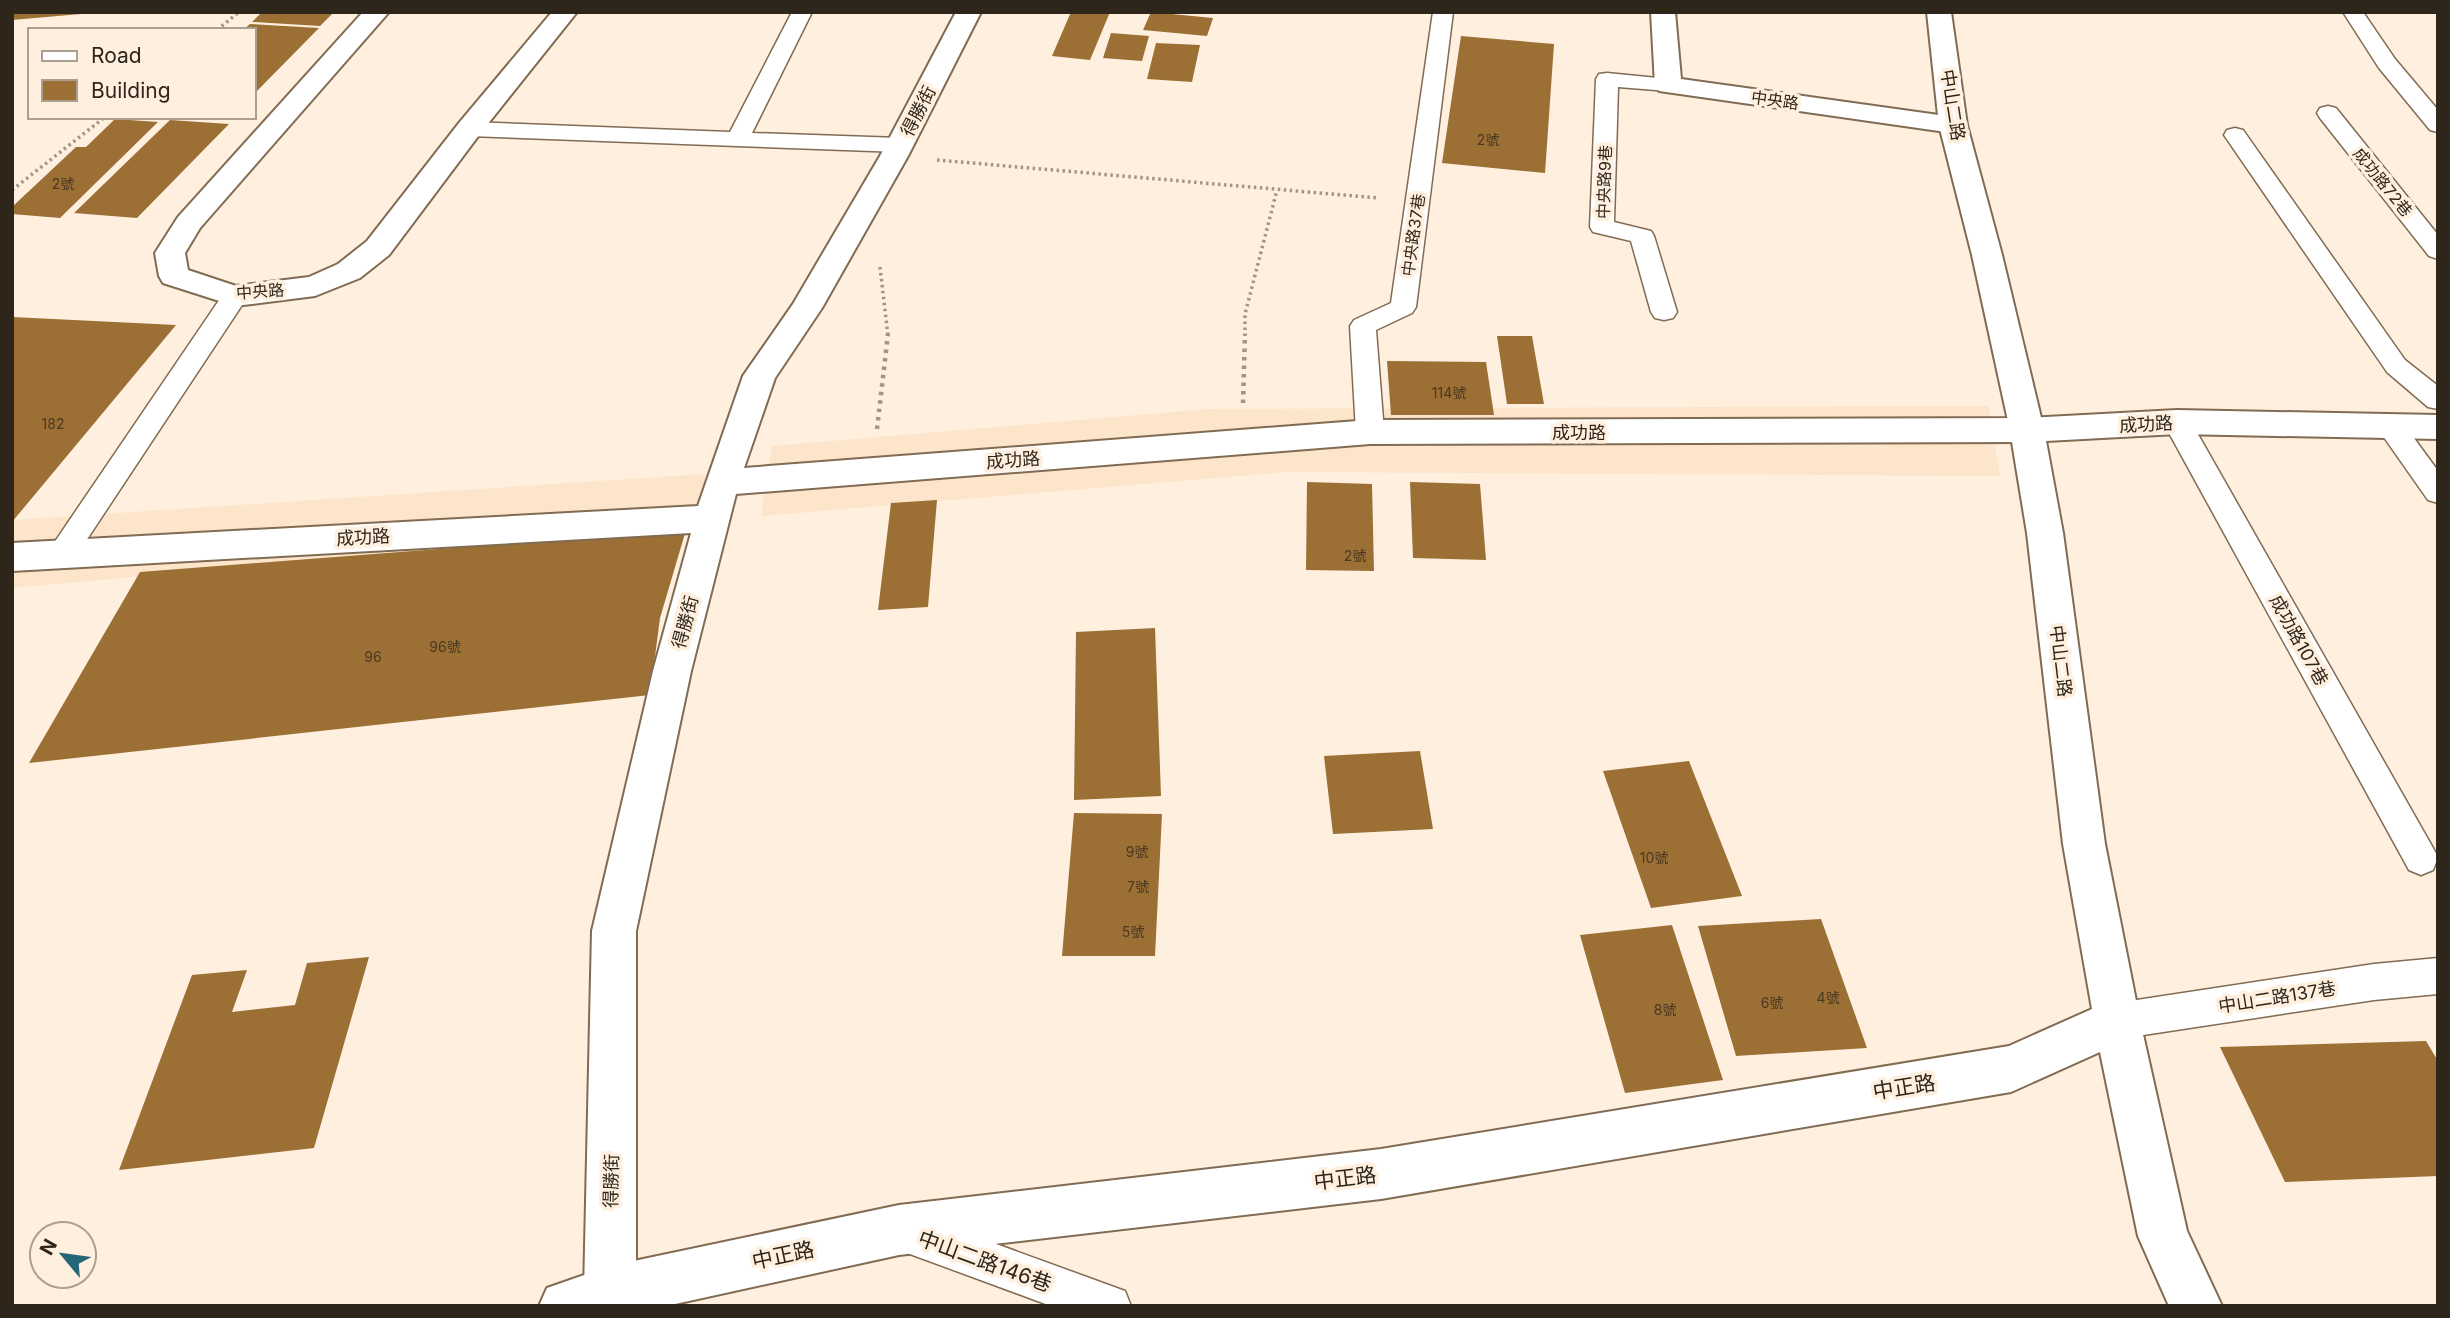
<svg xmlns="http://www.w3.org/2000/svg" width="2450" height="1318" font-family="Inter,'Noto Sans TC',sans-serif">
<rect width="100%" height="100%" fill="#feefde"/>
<path fill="#fce5ca" d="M1989 406 2000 476 1286 472 761 516 772 446 1209 409Z
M706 474 699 526 12 588V520Z"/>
<path fill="#9c6f35" d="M12 12H81V14L12 20Z
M262 12H334L320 26 252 22Z
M1071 12H1110L1090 60 1052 56Z
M1151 12 1213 18 1207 36 1143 30Z
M250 24 319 28 254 94V30H243Z
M1111 33 1149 36 1142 61 1103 58Z
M1461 36 1554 44 1545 173 1442 163Z
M1156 43 1200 45 1192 82 1147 79Z
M115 119 158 122 60 218 12 214V207L76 147H86Z
M170 120 229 124 137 218 74 213Z
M12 317 176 325 12 522Z
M1497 336H1532L1544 404H1507Z
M1387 361 1486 362 1494 415H1391Z
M1307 482 1372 484 1374 571 1306 570Z
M1410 482 1480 484 1486 560 1413 558Z
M937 500 928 607 878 610 891 503Z
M686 530 660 618 650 695 29 763 140 572Z
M1155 628 1161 796 1074 800 1076 632Z
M1420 751 1433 829 1333 834 1324 756Z
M1689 761 1742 896 1651 908 1603 771Z
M1074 813 1162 814 1155 956H1062Z
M1821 919 1867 1048 1736 1056 1698 926Z
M1672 925 1723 1080 1625 1093 1580 935Z
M369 957 314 1148 119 1170 192 975 247 970 232 1012 295 1005 307 963Z
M2426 1041 2438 1061V1176L2285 1182 2220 1047Z"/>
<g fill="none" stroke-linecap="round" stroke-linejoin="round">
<g stroke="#816b52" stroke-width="3">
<path id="service" d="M792 12H812L752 133 900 138 908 140 911 145 908 150 900 152 469 136 461 134 458 129 461 124 469 122 730 132Z
M1433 12H1453L1416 307 1412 313 1376 330 1384 432 1380 439 1370 442 1360 439 1356 432 1350 326 1354 320 1391 303Z
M2343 12H2363L2395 59 2438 110V132L2430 130 2379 68Z
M1607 73 1668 79 1676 80 1679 85 1676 90 1668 91 1618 87 1614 222 1651 231 1654 236 1677 312 1673 318 1664 320 1655 318 1651 312 1631 241 1593 232 1590 227 1596 79 1599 74Z
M2328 106 2336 108 2438 235V259L2429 256 2320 118 2317 113 2320 108Z
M2235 128 2243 130 2405 360 2438 386V409L2428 407 2387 372 2224 135 2227 130Z
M235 288 244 290 248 296 72 562 62 565 52 562 47 554 52 546 226 290Z
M2177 412 2187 415 2433 848 2438 857 2433 870 2421 875 2409 870 2163 422 2167 415Z
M2390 416 2400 419 2438 471V503L2428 500 2376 426 2380 419Z
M2438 958V994L2374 1000 2117 1039 2104 1034 2098 1021 2104 1008 2117 1003 2374 964Z
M914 1214 1125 1291 1131 1306H1051L899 1250 893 1235 899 1220Z"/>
</g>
<g stroke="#816b52" stroke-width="4">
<path id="minor" d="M363 12H389L200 228 185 253 188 270 236 286 309 277 338 264 367 241 459 123 552 12H577L479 135 389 255 360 278 315 296 235 306 163 283 159 276 155 253 178 217Z
M956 12H981L908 156 822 308 775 378 744 468 1370 420 2027 418 2177 410 2438 415V439L2177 434 2027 442 1370 444 736 494 691 671 636 931V1292L630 1306H590L584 1292 592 931 653 671 691 533 12 571V543L698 506 743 376 793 304 880 156Z
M1651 12H1675L1681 79 1953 117 1963 119 1967 125 1963 131 1953 133 1659 91 1655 85Z"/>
</g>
<g stroke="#816b52" stroke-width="4">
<path id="tertiary" d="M1927 12H1951L1967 125 2002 255 2044 430 2063 533 2105 844 2140 1021 2187 1231 2222 1306H2169L2138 1236 2100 1052 2011 1092 1381 1199 899 1255 666 1306H539L547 1288 610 1266 899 1205 1381 1149 2009 1046 2092 1009 2063 844 2027 533 2010 430 1972 255 1939 125Z"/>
</g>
<path stroke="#a19587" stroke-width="3.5" stroke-dasharray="2.5 3.5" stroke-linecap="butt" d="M217 30 239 12
M937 160 1378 198
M12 190 105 117
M880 267 888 336
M1245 336V314L1277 190"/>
<path stroke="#a19587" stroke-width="4.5" stroke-dasharray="3.5 5" stroke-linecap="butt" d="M1243 403 1245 334
M877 429 888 334"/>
<use href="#service" fill="#fff" fill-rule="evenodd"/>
<use href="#minor" fill="#fff" fill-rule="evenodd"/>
<use href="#tertiary" fill="#fff" fill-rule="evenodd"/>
</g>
<g text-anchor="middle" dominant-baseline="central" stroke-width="7" stroke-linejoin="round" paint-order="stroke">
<g font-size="14" fill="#4a3822">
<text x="1488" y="139">2號</text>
<text x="63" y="183">2號</text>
<text x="1449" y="392">114號</text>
<text x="53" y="423">182</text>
<text x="1355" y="555">2號</text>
<text x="445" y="646">96號</text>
<text x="373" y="656">96</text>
<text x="1137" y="851">9號</text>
<text x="1654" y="857">10號</text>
<text x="1138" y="886">7號</text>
<text x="1133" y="931">5號</text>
<text x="1828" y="997">4號</text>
<text x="1772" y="1002">6號</text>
<text x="1665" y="1009">8號</text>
</g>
<g font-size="16" fill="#2f261b" stroke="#feefde">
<text transform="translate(1775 100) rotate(8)">中央路</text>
<text transform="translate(1604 182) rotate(-88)">中央路9巷</text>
<text transform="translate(2383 182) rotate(51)">成功路72巷</text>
<text transform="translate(1413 235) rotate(-82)">中央路37巷</text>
<text transform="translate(260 291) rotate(-4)">中央路</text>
</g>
<g font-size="18" fill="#2f261b" stroke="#feefde">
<text transform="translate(1953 105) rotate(81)">中山二路</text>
<text transform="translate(918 111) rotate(-63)">得勝街</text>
<text transform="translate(2146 424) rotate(-3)">成功路</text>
<text x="1579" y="432">成功路</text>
<text transform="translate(1013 460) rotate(-4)">成功路</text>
<text transform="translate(363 537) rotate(-3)">成功路</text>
<text transform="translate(685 622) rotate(-75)">得勝街</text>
<text transform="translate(2299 640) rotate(61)">成功路107巷</text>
<text transform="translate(2061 661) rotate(83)">中山二路</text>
<text transform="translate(2277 997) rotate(-9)">中山二路137巷</text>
<text transform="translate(611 1181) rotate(-89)">得勝街</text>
</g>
<g font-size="21" fill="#2f261b" stroke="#feefde">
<text transform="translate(1904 1087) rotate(-9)">中正路</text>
<text transform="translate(1345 1178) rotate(-7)">中正路</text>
<text transform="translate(783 1255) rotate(-12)">中正路</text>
<text transform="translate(985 1261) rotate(20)">中山二路146巷</text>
</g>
</g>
<rect width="2450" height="1318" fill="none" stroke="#2f261b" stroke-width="28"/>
<rect x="28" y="28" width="228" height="91" fill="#feefde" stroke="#ab9f90" stroke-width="2"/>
<rect x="42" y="51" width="35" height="10" fill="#ffffff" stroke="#ab9f90" stroke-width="2"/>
<text x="91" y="63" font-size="21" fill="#2f261b">Road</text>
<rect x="42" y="80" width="35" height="21" fill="#9c6f35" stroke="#ab9f90" stroke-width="2"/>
<text x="91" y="98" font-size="21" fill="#2f261b">Building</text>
<g transform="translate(63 1255) rotate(299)"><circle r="33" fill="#feefde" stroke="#ab9f90" stroke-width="2"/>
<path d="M0-5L12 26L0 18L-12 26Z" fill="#25667a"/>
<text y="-10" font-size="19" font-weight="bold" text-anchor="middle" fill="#2f261b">N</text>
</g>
</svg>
